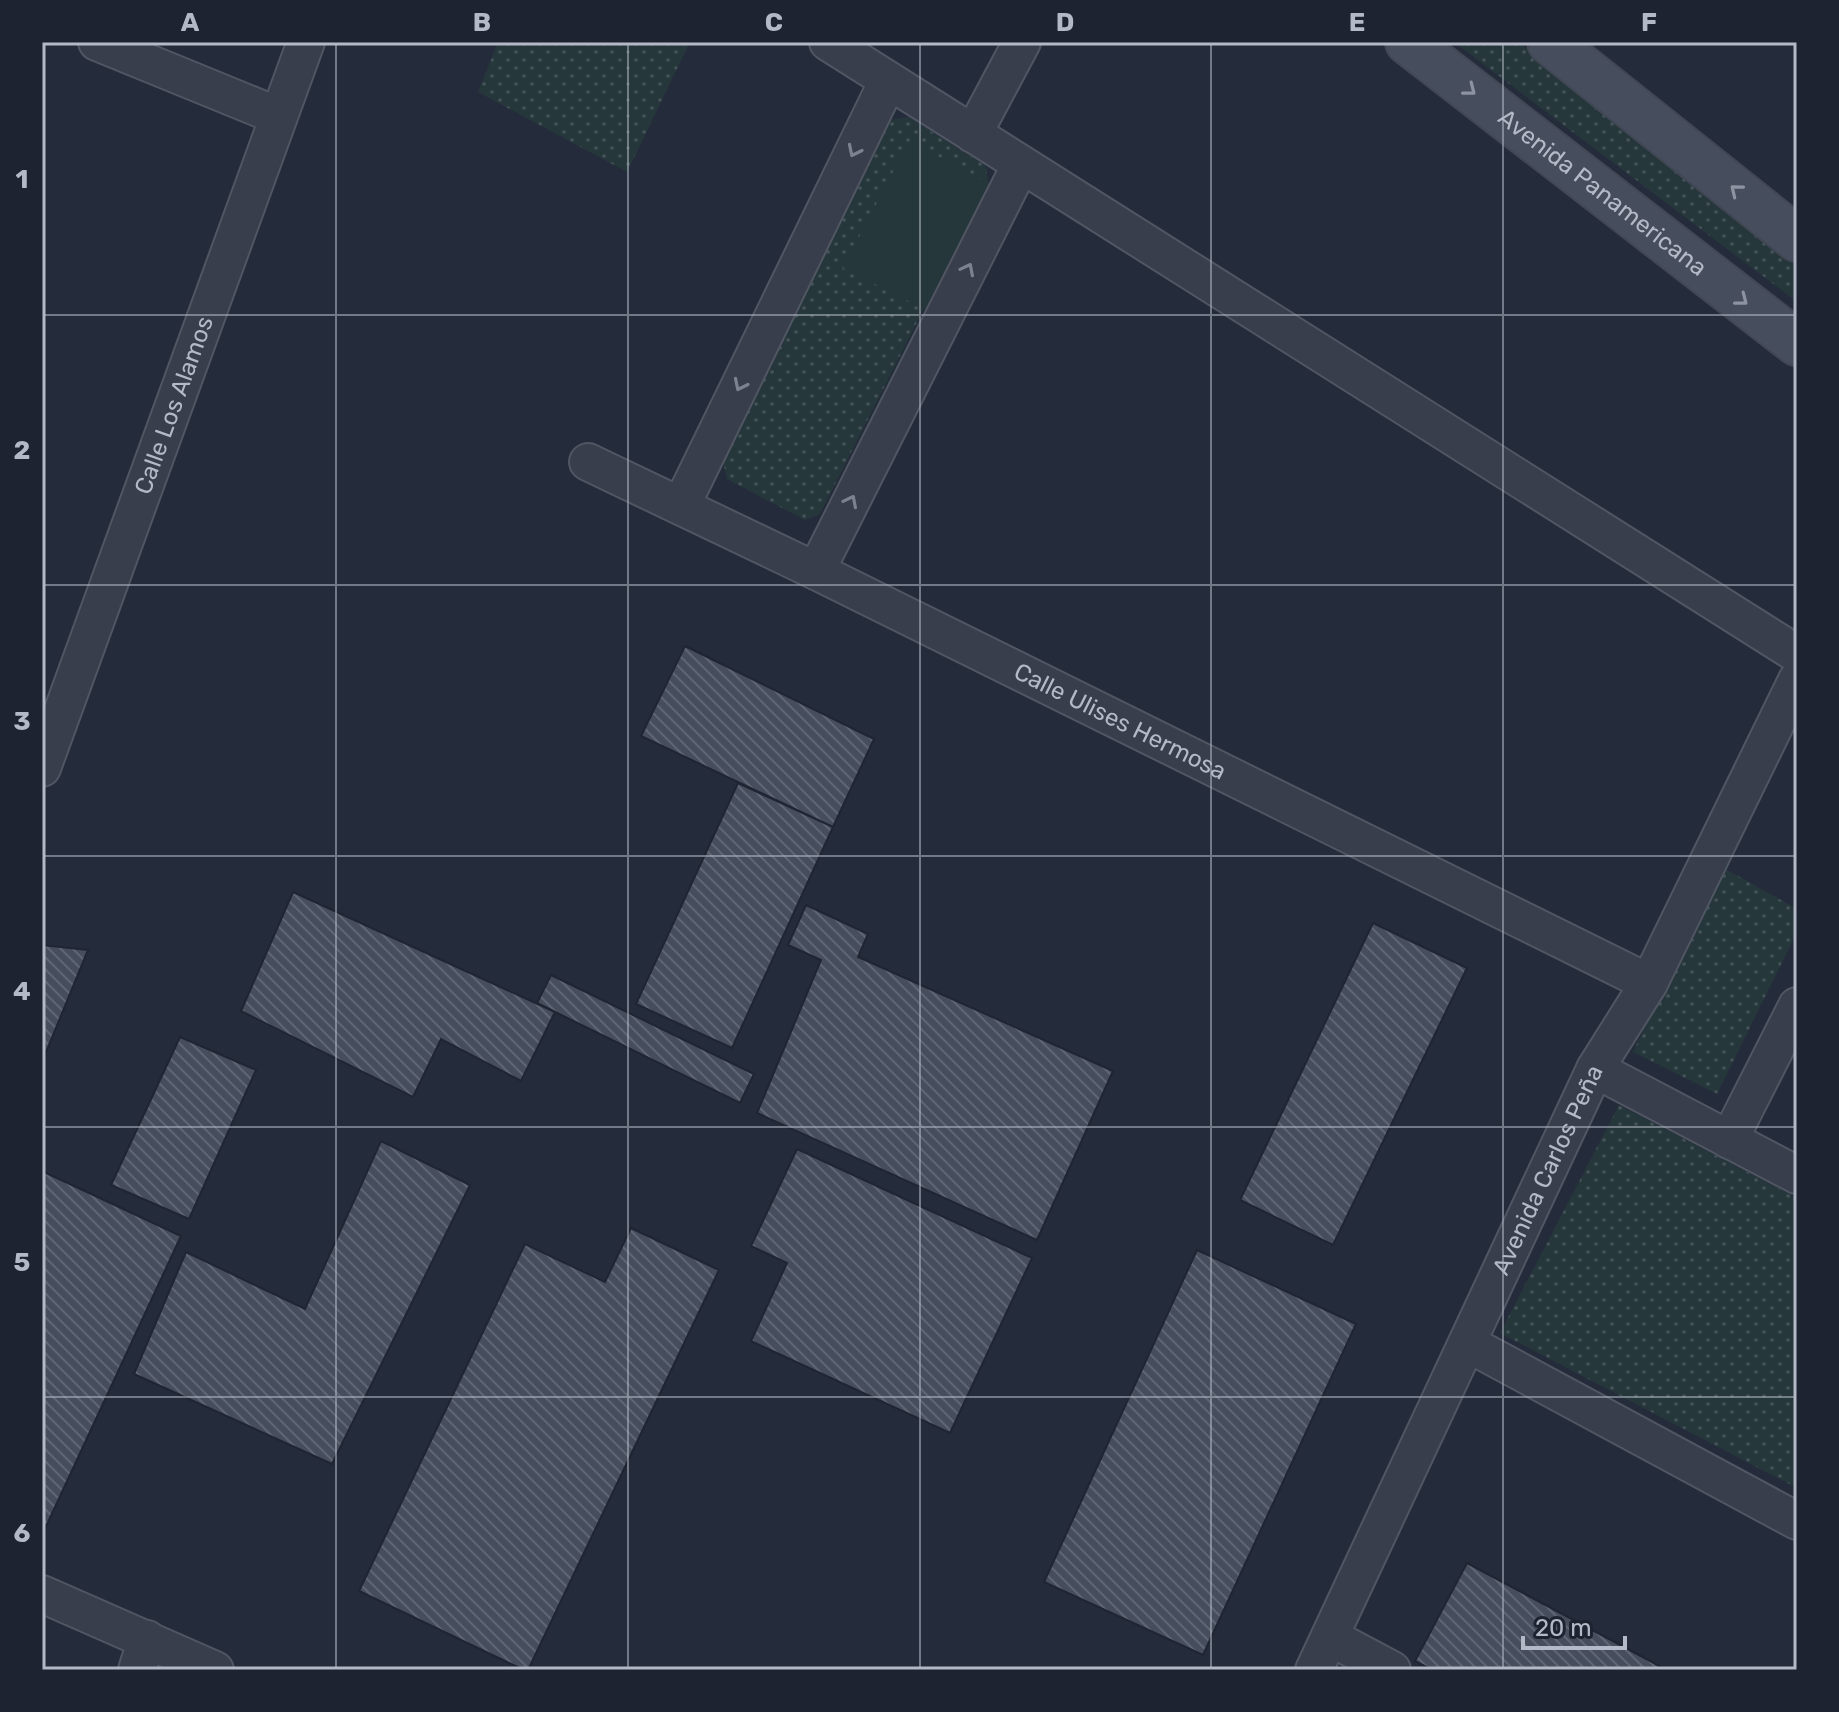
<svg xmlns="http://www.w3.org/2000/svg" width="1839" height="1712" font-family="Rubik,sans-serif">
<defs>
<pattern id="grass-dots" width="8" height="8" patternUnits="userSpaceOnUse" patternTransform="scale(2)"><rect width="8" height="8" fill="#26373b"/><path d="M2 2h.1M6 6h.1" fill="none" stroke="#435256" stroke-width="1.8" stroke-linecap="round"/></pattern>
<pattern id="building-back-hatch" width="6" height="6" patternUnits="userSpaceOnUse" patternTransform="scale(2)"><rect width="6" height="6" fill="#464e5e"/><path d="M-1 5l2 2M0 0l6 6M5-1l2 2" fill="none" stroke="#5e6574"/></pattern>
</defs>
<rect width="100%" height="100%" fill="#242b3a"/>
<path fill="url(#grass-dots)" d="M498 42H690L627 172 478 92Z
M1454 42H1518L1797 264V302Z
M908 117 986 166 988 182 820 514 805 520 727 479 723 461 890 120Z
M1722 867 1797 909V932L1717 1094 1633 1052Z
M1619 1105 1797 1198V1488L1500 1333Z"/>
<path fill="#26373b" d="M909 141 993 185 928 311 843 268Z"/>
<path fill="url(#building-back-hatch)" stroke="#1f2532" stroke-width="2" d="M685 646 874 739 833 827 641 736Z
M738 783 833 827 732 1048 636 1004Z
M293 892 555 1012 521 1081 441 1039 413 1097 241 1011Z
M806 905 868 934 858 957 1113 1071 1037 1240 757 1113 821 960 788 945Z
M1373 923 1467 968 1333 1245 1240 1200Z
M42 945 88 950 42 1062Z
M551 975 754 1074 740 1103 537 1003Z
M180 1037 256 1070 189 1219 111 1185Z
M381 1141 470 1185 332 1464 134 1374 186 1252 305 1309Z
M797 1149 1032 1258 950 1433 751 1341 787 1263 751 1246Z
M42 1171 181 1236 42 1535Z
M631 1228 719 1270 528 1670H524L359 1591 525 1244 605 1282Z
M1197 1250 1356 1324 1203 1655 1044 1582Z
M1467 1563 1667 1670H1432L1415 1661Z"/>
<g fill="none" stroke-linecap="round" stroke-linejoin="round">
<g stroke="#505663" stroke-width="40">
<g id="minor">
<path d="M97 42 278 116"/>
<path d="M828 42 1797 654"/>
<path d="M973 134 1022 42"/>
<path id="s1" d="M588 462 816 571 1649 983"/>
<path d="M681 506 888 81"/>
<path d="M816 571 1021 164"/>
<path id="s2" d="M42 768 306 42"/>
<path d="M1595 1069 1797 1175"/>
<path d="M1729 1140 1797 1006"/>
<path d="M1467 1343 1797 1521"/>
<path d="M42 1594 215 1670"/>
<path d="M1330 1637 1392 1670"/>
<path d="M137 1670 147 1639"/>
<path id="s3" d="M1314 1670 1595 1069 1649 983 1797 680"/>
</g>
</g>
<g stroke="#414754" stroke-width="48">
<g id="secondary">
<path id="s4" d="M1408 42 1797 343"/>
<path d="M1550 42 1797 239"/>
</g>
</g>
<use href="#minor" stroke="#383e4b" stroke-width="36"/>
<use href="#secondary" stroke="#464d5d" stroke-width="44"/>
</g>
<defs><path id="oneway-chevron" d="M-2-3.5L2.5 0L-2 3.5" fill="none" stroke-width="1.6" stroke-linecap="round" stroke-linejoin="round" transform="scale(2)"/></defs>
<g stroke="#8d93a1">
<use href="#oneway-chevron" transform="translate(1470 90) rotate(38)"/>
<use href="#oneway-chevron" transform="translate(1736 190) rotate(-141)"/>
<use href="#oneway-chevron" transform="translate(1742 300) rotate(38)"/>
</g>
<g stroke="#7c828f">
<use href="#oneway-chevron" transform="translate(854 151) rotate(116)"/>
<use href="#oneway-chevron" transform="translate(968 269) rotate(-63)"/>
<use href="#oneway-chevron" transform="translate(740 385) rotate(116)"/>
<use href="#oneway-chevron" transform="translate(851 501) rotate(-63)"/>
</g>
<path fill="none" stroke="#b3b9c6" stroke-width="2" stroke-opacity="0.55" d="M336 42V1670M628 42V1670M920 42V1670M1211 42V1670M1503 42V1670M42 315H1797M42 585H1797M42 856H1797M42 1127H1797M42 1397H1797"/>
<g text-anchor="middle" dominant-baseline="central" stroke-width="8" stroke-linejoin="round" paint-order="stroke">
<g font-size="24" fill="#b3b9c6" stroke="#1d2330">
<text stroke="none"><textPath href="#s4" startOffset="246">Avenida Panamericana</textPath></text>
<text stroke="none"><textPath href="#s2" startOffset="386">Calle Los Alamos</textPath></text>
<text stroke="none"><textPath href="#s1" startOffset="592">Calle Ulises Hermosa</textPath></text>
<text stroke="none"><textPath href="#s3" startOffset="552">Avenida Carlos Peña</textPath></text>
</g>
</g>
<rect width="1839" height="1712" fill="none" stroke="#1d2330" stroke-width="88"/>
<path d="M1523 1636v12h102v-12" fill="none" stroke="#b3b9c6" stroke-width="4"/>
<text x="1535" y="1636" font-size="24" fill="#b3b9c6" stroke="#1d2330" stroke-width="6" paint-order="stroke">20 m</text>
<rect x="44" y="44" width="1751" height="1624" fill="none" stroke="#b3b9c6" stroke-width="3"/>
<g font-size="26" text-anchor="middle" font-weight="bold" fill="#b3b9c6">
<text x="190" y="31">A</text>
<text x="482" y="31">B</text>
<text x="774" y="31">C</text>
<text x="1065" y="31">D</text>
<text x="1357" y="31">E</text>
<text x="1649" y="31">F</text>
<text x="22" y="188">1</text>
<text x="22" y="459">2</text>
<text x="22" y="730">3</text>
<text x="22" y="1000">4</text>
<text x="22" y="1271">5</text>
<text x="22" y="1542">6</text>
</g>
</svg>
